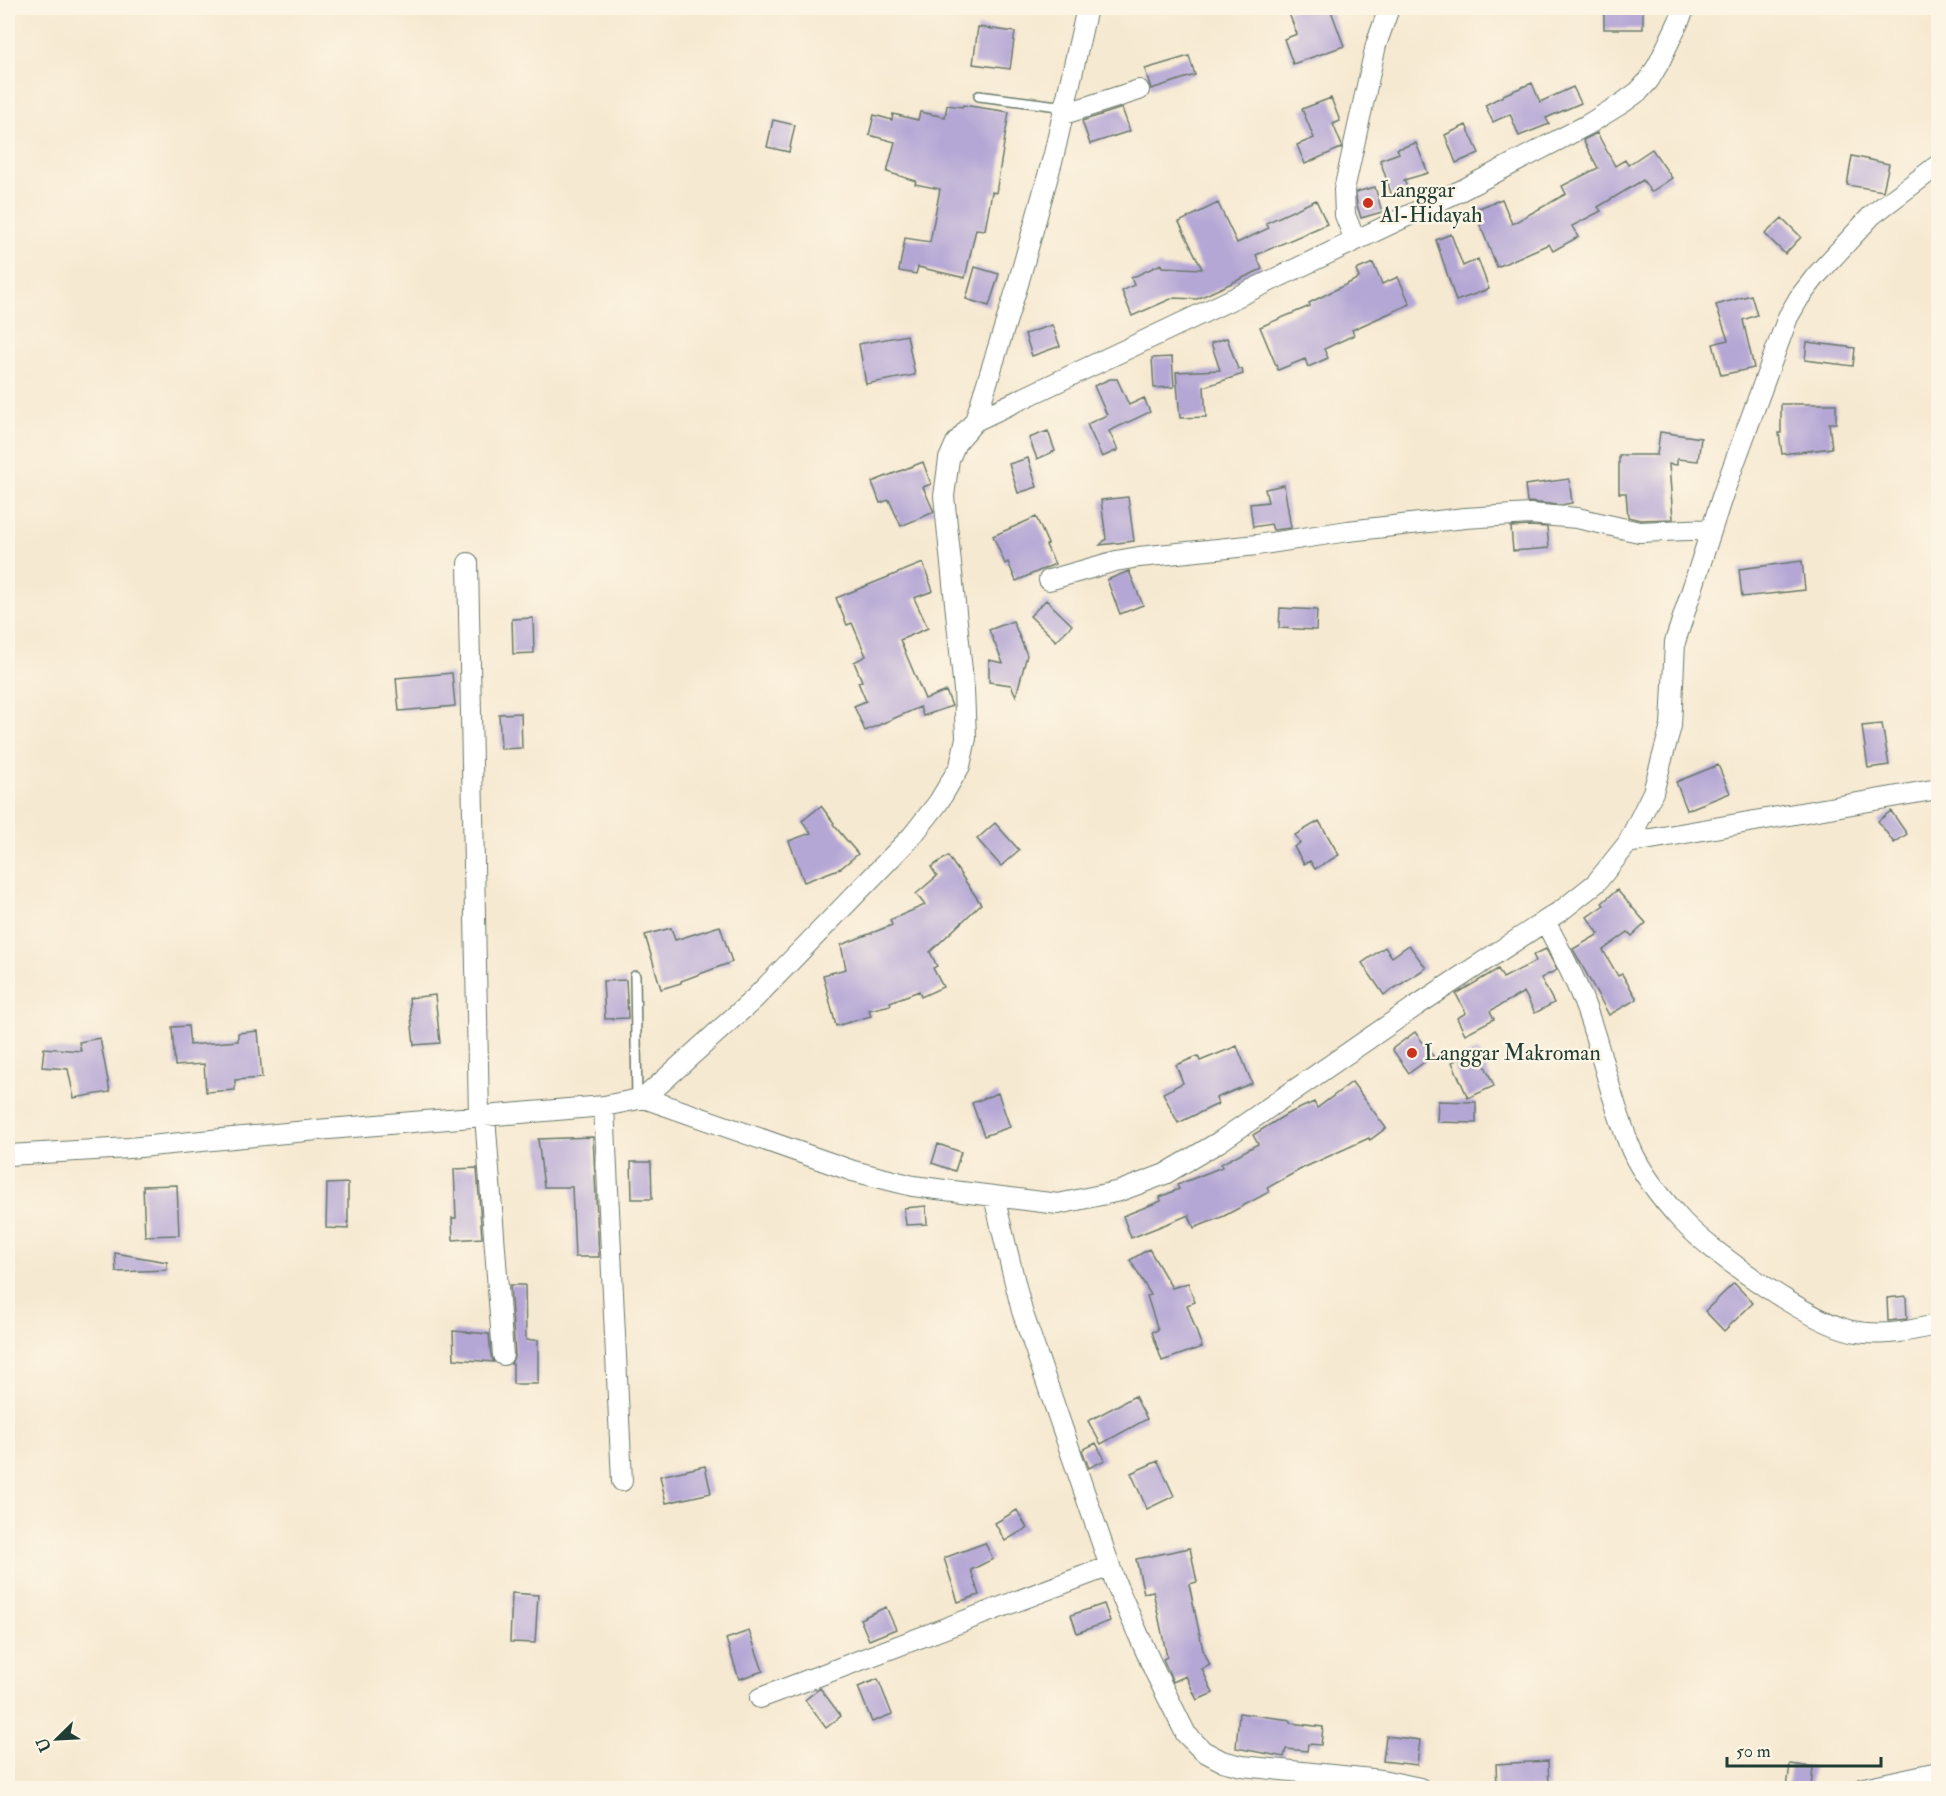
<svg xmlns="http://www.w3.org/2000/svg" width="1946" height="1796" font-family="'IM FELL Double Pica',serif">
<rect width="100%" height="100%" fill="#fcf5e5"/>
<filter id="ink" filterUnits="userSpaceOnUse"><feTurbulence type="fractalNoise" baseFrequency=".0167" numOctaves="2"/><feDisplacementMap in="SourceGraphic" scale="12" xChannelSelector="R" yChannelSelector="G"/><feConvolveMatrix kernelMatrix="1 2 1 2 8 2 1 2 1" color-interpolation-filters="sRGB"/></filter>
<filter id="wash" filterUnits="userSpaceOnUse"><feTurbulence type="fractalNoise" baseFrequency=".008" numOctaves="4" result="noise"/><feDisplacementMap in="SourceGraphic" scale="24" xChannelSelector="R" yChannelSelector="G"/><feGaussianBlur stdDeviation="1.35" result="paint"/><feColorMatrix in="noise" values="0 0 0 0 0 0 0 0 0 0 0 0 0 0 0 0 0 1.4 0 .05"/><feComposite in="paint" operator="in"/></filter>
<g filter="url(#wash)">
<rect width="100%" height="100%" fill="#f6e9d1"/>
<g id="blocks">
<path fill="#b5a7d5" d="M1297 8H1330L1344 46 1293 64 1284 39 1297 34 1288 11Z
M1604 8H1643V29H1604Z
M978 27 1015 32 1010 69 973 64Z
M1189 56 1195 75 1151 89 1145 69Z
M1532 83 1540 102 1573 87 1581 103 1546 118 1549 124 1519 136 1510 114 1493 122 1485 105 1503 96V95Z
M1331 98 1340 121 1333 124 1342 146 1341 148 1305 164 1297 145 1314 138 1302 109Z
M947 105 962 107 963 105 1009 112 996 193 992 192 985 230 976 229 965 278 918 267 916 274 899 271 905 238 930 242 940 189 915 184 916 181 887 172 895 142 869 135 874 115 892 120 893 114 918 120 920 112 945 117Z
M1122 108 1130 131 1090 144 1082 121Z
M773 120 795 125 789 152 767 147Z
M1466 125 1479 153 1456 163 1445 135Z
M1597 133 1615 166 1625 160 1628 165 1652 149 1672 178 1651 192 1643 180 1598 207 1601 211 1572 226 1578 237 1553 251 1549 244 1497 267 1474 210 1502 199 1512 224 1566 194 1562 186 1598 168 1583 140Z
M1416 143 1428 173 1404 180 1408 190 1392 196 1380 160 1399 153 1397 149Z
M1852 156 1889 164 1883 191 1847 185Z
M1375 187 1382 212 1361 218 1357 205 1356 192Z
M1316 200 1327 224 1256 255 1262 269 1197 299 1173 298 1132 316 1122 291 1134 285 1131 278 1161 264 1162 267 1202 269 1179 222 1218 203 1237 243 1269 228 1266 223Z
M1782 218 1801 237 1785 254 1765 234Z
M1451 234 1463 266 1478 259 1489 289 1456 301 1436 240Z
M1373 263 1382 284 1398 277 1410 304 1352 330 1354 335 1324 349 1328 358 1308 367 1305 359 1278 370 1260 327 1310 306 1309 303 1359 278 1356 270Z
M975 267 999 274 989 306 966 299Z
M1751 295 1757 315 1743 320 1754 368 1721 375 1713 344 1728 340 1716 305Z
M1052 325 1060 346 1032 356 1025 334Z
M907 335 915 375 866 384 859 344Z
M1227 338 1238 369H1242L1243 374 1204 387 1206 417 1180 418 1176 372 1220 370 1211 343Z
M1807 342 1855 348 1853 366 1805 360Z
M1172 357 1174 387 1154 388 1152 358Z
M1110 379H1117L1129 405 1144 398 1150 412 1109 431 1118 450 1102 457 1087 424 1107 415 1094 386Z
M1781 404H1836V423H1829L1832 448 1782 454 1779 433H1781Z
M1048 431 1055 451 1037 459 1029 438Z
M1660 432 1701 438 1698 461 1677 459V465L1669 464 1673 519 1640 520 1628 517 1626 493H1619V455H1657Z
M1028 458 1037 487 1018 493 1009 464Z
M923 462 931 484 923 487 934 512 901 526 889 500 880 503 872 482Z
M1569 479 1572 503 1561 505 1527 502 1525 485Z
M1284 485 1291 528 1273 530 1271 524 1253 527 1250 504 1268 502 1265 489Z
M1128 497 1134 541 1100 545 1106 539 1101 500Z
M1036 517 1048 544 1046 545 1055 564 1016 581 1008 562 1005 564 993 536Z
M1530 526 1547 527 1549 548 1513 551 1511 527Z
M1802 561 1805 590 1742 597 1739 569Z
M923 563 933 591 914 598 928 628 900 640 925 699 946 691 952 706 923 716 920 707 865 731 854 706 866 701 858 682 862 681 854 662 866 656 852 623 847 625 836 598Z
M1129 571 1143 605 1120 614 1107 580Z
M1046 600 1072 625 1056 641 1030 616Z
M1280 608 1317 610 1316 630 1279 628Z
M533 618 534 653 513 654 512 619Z
M1013 621 1027 655 1016 696 1011 685 989 682V660L1003 663 989 630Z
M452 673 455 706 399 711 396 678Z
M521 713 522 748 501 749 499 714Z
M1882 724 1889 765 1868 768 1862 726Z
M1718 765 1730 793 1687 810 1676 782Z
M821 806 834 823 833 824 858 854 841 868 804 882 789 841 811 833 802 821Z
M1891 811 1907 834 1894 843 1878 821Z
M1319 821 1339 855 1315 869 1310 861 1304 864 1294 847 1300 843 1295 835Z
M995 823 1019 850 1001 866 977 839Z
M948 856 981 904 930 952 937 966 933 968 943 987 921 997 919 991 890 1002 891 1005 869 1010 871 1016 836 1026 823 975 846 969 841 945 892 925 890 920 925 905 916 894 937 876 931 867Z
M1617 890 1646 923 1632 936 1628 932 1603 950 1618 976 1622 974 1637 999 1609 1015 1573 949 1599 934 1587 917 1604 905 1602 903Z
M720 926 732 962 681 981V983L661 989 645 935 671 928 675 940Z
M1409 945 1426 968 1384 995 1362 963 1385 947 1392 957Z
M1546 949 1557 970 1541 978 1554 1003 1535 1013 1524 992 1490 1011 1494 1019 1465 1034 1457 1018 1466 1013 1456 994 1498 969 1503 978 1536 961 1533 955Z
M626 980 628 1018 605 1019 603 981Z
M435 995 440 1043 414 1045 409 998Z
M188 1026 190 1045 238 1041V1033L258 1031 262 1078 235 1080V1090L206 1092 204 1064 175 1066 172 1027Z
M1415 1032 1433 1056 1409 1073 1392 1049Z
M100 1038 110 1092 74 1098 68 1069 42 1067 44 1048 81 1051 79 1042Z
M1237 1046 1252 1083 1216 1098 1218 1104 1178 1123 1163 1093 1183 1083 1176 1065 1198 1056 1200 1061Z
M1478 1050 1494 1086 1468 1098 1452 1062Z
M1352 1082 1386 1128 1370 1140 1369 1138 1303 1168 1267 1188 1269 1192 1224 1216 1194 1228 1189 1215 1131 1238 1123 1216 1161 1201 1160 1197 1179 1189 1177 1185 1222 1167 1221 1164 1258 1144 1253 1135 1287 1114 1314 1102 1317 1108Z
M998 1093 1010 1127 984 1136 972 1103Z
M1438 1101 1476 1102V1123L1437 1122Z
M593 1137 599 1257H575L572 1187H544L538 1139Z
M938 1144 961 1152 955 1171 932 1163Z
M631 1162H651L652 1199H632Z
M477 1168 482 1238 453 1240 452 1218H456L454 1169Z
M348 1183V1229L326 1228 327 1184Z
M177 1185 179 1235 145 1236 143 1186Z
M926 1206 927 1224 906 1225 904 1208Z
M1149 1249 1172 1288 1188 1283 1195 1302 1187 1305 1202 1347 1162 1361 1152 1332 1158 1330 1147 1296 1151 1295 1130 1260Z
M115 1253 167 1262V1270L116 1272Z
M1734 1283 1753 1303 1724 1331 1705 1311Z
M510 1285H525L526 1340H538V1384H513V1364H511L515 1354Z
M1906 1296 1907 1319 1888 1321 1887 1298Z
M453 1331 489 1334 491 1356 494 1362 454 1359Z
M1135 1396 1147 1419 1101 1444 1088 1421Z
M1096 1443 1105 1460 1089 1468 1082 1450Z
M1158 1461 1174 1496 1147 1509 1131 1473Z
M705 1466 711 1493 666 1503 660 1476Z
M1017 1510 1027 1528 1005 1541 995 1523Z
M985 1543 993 1559 971 1570 979 1595 958 1602 944 1558Z
M1190 1548 1197 1582 1189 1584 1203 1650 1210 1665 1202 1669 1213 1693 1197 1700 1186 1676 1173 1682 1163 1659 1167 1657 1153 1591 1144 1593 1136 1559Z
M512 1593 538 1595 535 1643 510 1642Z
M1104 1604 1110 1621 1077 1633 1071 1615Z
M886 1607 896 1629 869 1640 860 1619Z
M749 1631 763 1671 739 1679 726 1639Z
M878 1679 892 1714 872 1722 858 1687Z
M820 1688 841 1716 826 1728 805 1700Z
M1239 1713 1290 1720V1723L1323 1727 1321 1745 1308 1744 1307 1751 1286 1749 1284 1757 1236 1748Z
M1386 1736 1420 1740 1417 1765 1383 1761Z
M1548 1761 1549 1788H1497L1496 1764Z
M1790 1764 1813 1767 1811 1788H1787Z"/>
</g>
</g>
<g filter="url(#ink)">
<use href="#blocks" fill-opacity="0" stroke="#6a796b" stroke-width="1.5"/>
<g fill="none" stroke-linecap="round" stroke-linejoin="round">
<g stroke="#6a796b" stroke-width="12">
<path id="service" d="M979 96 1066 107
M635 976 637 1100"/>
</g>
<g stroke="#6a796b" stroke-width="22">
<path id="minor" d="M1064 114 1139 90
M1355 240 1345 215 1344 190 1376 45 1389 8
M975 421 1018 284 1054 154 1087 8
M468 563 479 1116
M1049 580 1116 561 1139 557 1257 545 1348 531 1465 518 1530 514 1577 518 1639 532 1711 529
M1628 843 1938 789
M1545 921C1560 950 1575 977 1586 1008 1603 1055 1612 1105 1632 1151 1643 1176 1664 1201 1682 1221 1712 1253 1815 1327 1858 1332 1886 1336 1912 1331 1938 1324
M644 1098 853 1171 913 1186 1058 1204 1120 1191 1165 1174 1219 1142 1416 1006 1562 910 1596 883 1628 843 1653 792 1671 726 1675 642 1723 494 1788 317 1799 298 1816 276 1872 215 1938 165
M604 1106 622 1481
M485 1116 503 1355
M8 1155 129 1148 317 1130 604 1106 644 1098 754 999 912 836 938 803 960 766 966 738 964 690 944 496 949 459 956 443 975 421 1460 191 1587 125 1624 102 1639 91 1649 80 1659 63 1685 8
M994 1197 1022 1311 1116 1584 1155 1672 1186 1734 1203 1751 1222 1761 1242 1766 1382 1780 1420 1788
M760 1698 1110 1566
M1864 1788 1938 1772"/>
</g>
<use href="#service" stroke="#fff" stroke-width="9"/>
<use href="#minor" stroke="#fff" stroke-width="20"/>
</g>
</g>
<g fill="#c8321e" stroke="#fcf5e5" stroke-width="2">
<circle cx="1368" cy="203" r="6"/>
<circle cx="1412" cy="1053" r="6"/>
</g>
<g text-anchor="middle" dominant-baseline="central" stroke-width="5" stroke-linejoin="round" paint-order="stroke">
<g font-size="22" fill="#1f3d34" stroke="#fcf5e5" text-anchor="start">
<text x="1380" y="190">Langgar<tspan x="1380" dy="25">Al-Hidayah</tspan></text>
<text x="1424" y="1053">Langgar Makroman</text>
</g>
</g>
<rect width="1946" height="1796" fill="none" stroke="#fcf5e5" stroke-width="30"/>
<g transform="translate(57 1739) rotate(246)" stroke="#fcf5e5" stroke-width="4.5" paint-order="stroke">
<path d="M0-4.5L10 22L0 15L-10 22Z" fill="#1f3d34"/>
<text y="-9" font-size="16" font-weight="bold" text-anchor="middle" fill="#1f3d34">U</text>
</g>
<path d="M1727 1757v9h154v-9" fill="none" stroke="#1f3d34" stroke-width="3"/>
<text x="1736" y="1757" font-size="18" fill="#1f3d34" stroke="#fcf5e5" stroke-width="4.5" paint-order="stroke">50 m</text>
</svg>
